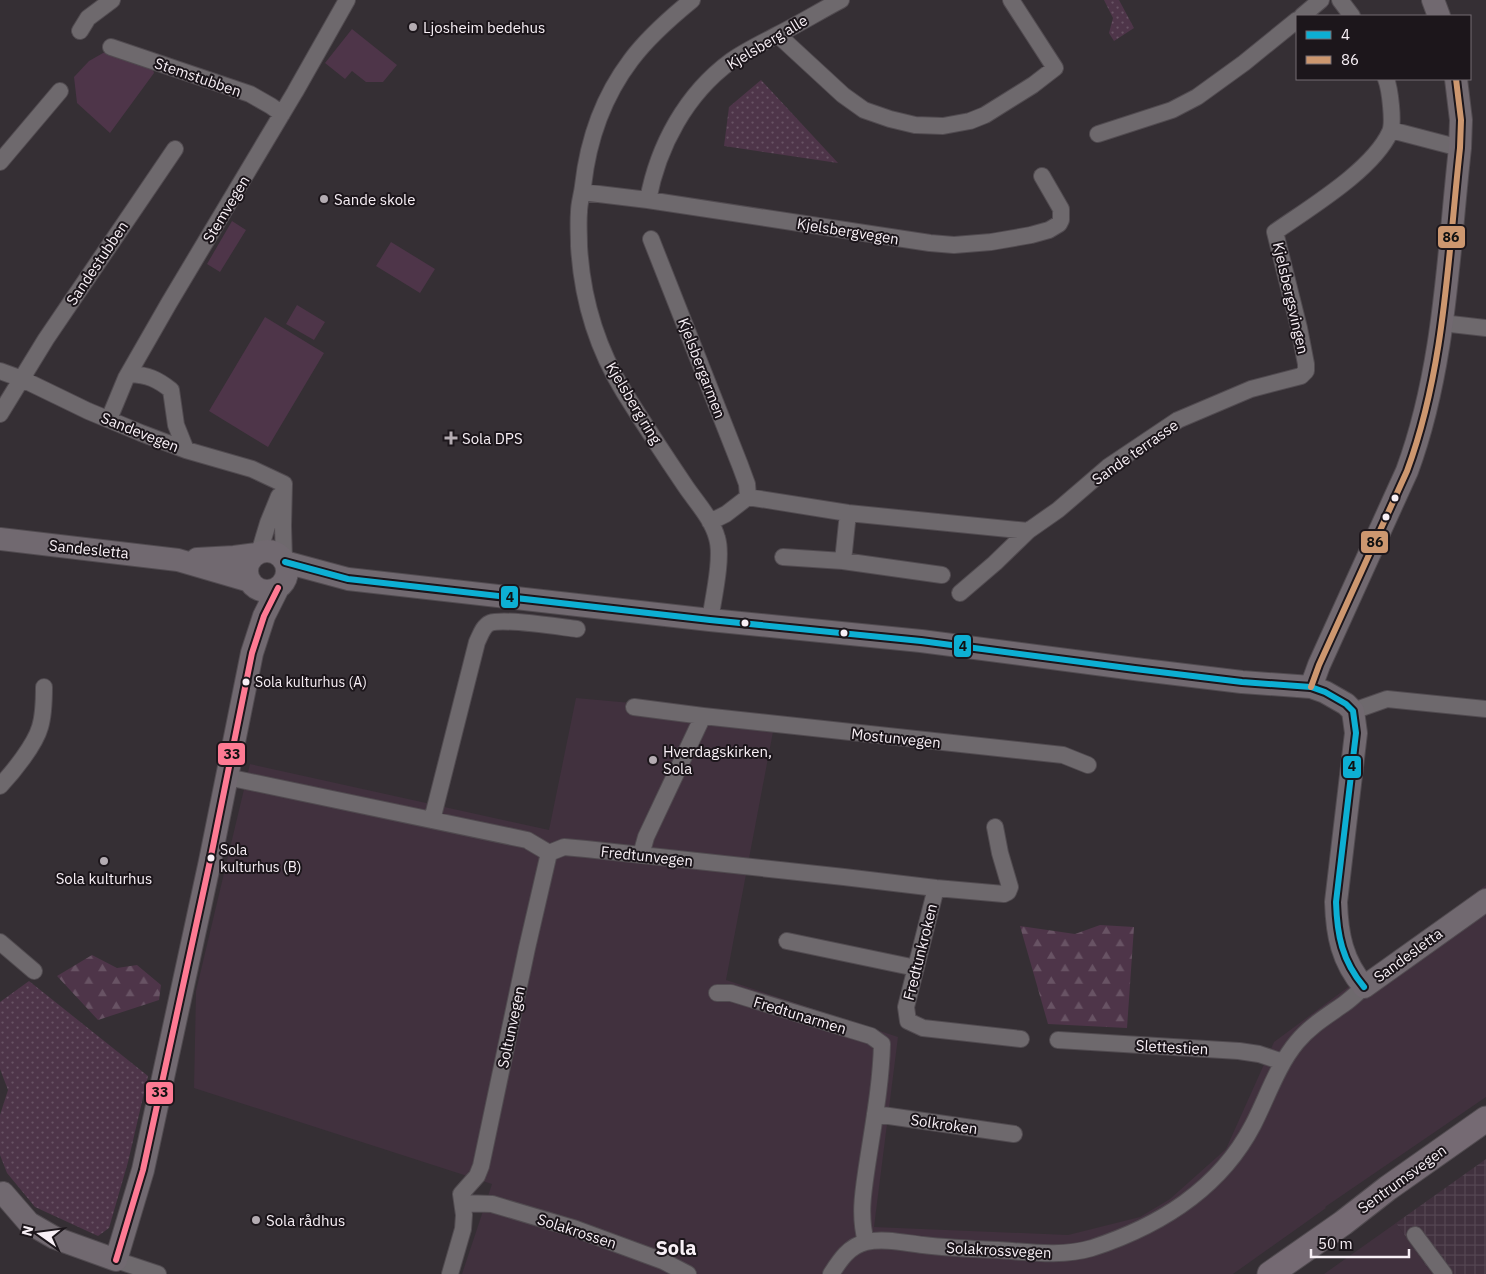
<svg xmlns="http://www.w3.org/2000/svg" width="1486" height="1274" font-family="'IBM Plex Sans',sans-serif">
<defs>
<pattern id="industrial-grid" width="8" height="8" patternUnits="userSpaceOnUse" patternTransform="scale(1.25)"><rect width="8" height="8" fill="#41313e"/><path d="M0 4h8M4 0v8" fill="none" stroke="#544551"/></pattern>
<pattern id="forest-firs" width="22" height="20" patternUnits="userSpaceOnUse" patternTransform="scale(1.25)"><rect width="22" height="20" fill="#4e3549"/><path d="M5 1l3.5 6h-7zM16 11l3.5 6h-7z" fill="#685364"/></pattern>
<pattern id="park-dots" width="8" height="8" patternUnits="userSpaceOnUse" patternTransform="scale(1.25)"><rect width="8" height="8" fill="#4e3549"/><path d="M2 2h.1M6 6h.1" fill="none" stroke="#685364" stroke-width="1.8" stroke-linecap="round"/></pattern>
</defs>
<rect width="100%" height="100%" fill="#352f34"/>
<path fill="#41313e" d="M576 698 776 716 726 980 898 1037 874 1227 1068 1235 1140 1217 1170 1199 1226 1149 1274 1042 1486 885V1097L1325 1207 1326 1208 1233 1274H462L492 1184 194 1088 196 991 250 764 549 830Z
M1396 1223 1432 1274H1324Z"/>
<path fill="url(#industrial-grid)" d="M1486 1159V1274H1432L1396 1223Z"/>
<path fill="#4e3549" d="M352 29 397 65 383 82H366L352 71 345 79 325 63Z
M110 49 152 66 154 73 110 133 77 103 74 77 89 61Z
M232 221 246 230 220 272 207 264Z
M391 242 435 269 420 293 376 266Z
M297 305 325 322 314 340 286 324Z
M265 317 324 353 268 447 209 411Z"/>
<path fill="url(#forest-firs)" d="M1100 925 1134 927 1127 1028 1048 1024 1020 926 1075 934Z
M92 955 117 968 137 965 161 985 159 1000 98 1020 57 976Z"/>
<path fill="url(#park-dots)" d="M1104 0H1119L1134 28 1114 41 1109 33 1113 18Z
M761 80 838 163 724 146 729 107Z
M29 981 148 1076 128 1162 109 1228 98 1236 35 1207 7 1173 0 1155V1115L8 1090 0 1069V1002Z"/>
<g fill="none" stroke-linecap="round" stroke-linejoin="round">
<g stroke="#514b50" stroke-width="18">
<path id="street" d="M692 0C670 18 648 37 631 60 603 97 588 141 583 186 582 195 579 203 579 212 578 223 579 235 579 246 582 298 597 348 624 392 644 424 665 456 686 487 697 503 712 519 717 538 723 557 713 600 710 620
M1340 0 1352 16
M1302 16 1321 0
M80 31 88 18 112 0
M778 35 843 95 864 110 890 119 915 125 943 126 970 121 985 115 1033 85 1055 68 1011 0
M111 47 250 94 271 106 282 114
M1391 130 1460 148
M1098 134 1172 110 1197 97 1244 63 1297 20
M0 162 60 91
M582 192 648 200 864 233 930 243 954 245 991 242 1031 235 1049 230 1059 224 1061 220V209L1042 176
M648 200C658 146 686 94 731 61 745 51 762 43 777 35 799 24 820 11 841 0
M651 239 740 465 747 484 748 497
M1442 323 1486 328
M0 371 22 379 88 411 141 433 186 450 252 469 284 484
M126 378 130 374C148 375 157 379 171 390L176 425 186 450
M0 414 46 339 175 149
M109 419 126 378 169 303 295 92 347 0
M284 484 283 526 284 560
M710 522 726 514 748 497 848 513 1028 531 1058 510 1108 467 1178 420 1251 389 1301 376 1306 371V364L1299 328 1275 232C1309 208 1373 170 1390 132 1394 123 1390 89 1386 79
M259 553 268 523 279 496
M783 557 843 561 942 575
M843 561 848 513
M960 593 995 563 1028 531
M634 707 703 716 1063 755 1088 765
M1353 711 1387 699 1486 709
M227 777 527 840 549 853
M0 786C13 772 35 745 40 727 44 714 44 700 44 687
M432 820 477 642C480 636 483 626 490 623 504 618 560 627 577 629
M549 853 564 847 586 849 844 877 936 888 1004 894 1008 892 1010 887 1000 853 995 827
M641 855 646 837 703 716
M936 888 906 1007 908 1021 923 1028 1021 1039
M787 941 916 968
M0 942 34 971
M717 993H731L871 1036 882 1044C881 1085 873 1126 867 1166 863 1193 859 1215 866 1242
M1058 1040 1239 1051 1259 1054 1283 1062
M875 1114 1014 1134
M463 1203 492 1204 576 1229 663 1261 688 1274
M1415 1235 1444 1274
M116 1260 158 1274
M450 1274 463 1229 464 1215 461 1194 477 1176 481 1166 527 948 549 853
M831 1274C840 1260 849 1246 866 1242 884 1238 905 1243 923 1245 948 1248 973 1249 998 1250 1029 1252 1062 1257 1092 1248 1159 1226 1219 1190 1253 1125 1267 1098 1277 1066 1297 1042 1310 1026 1327 1016 1344 1004 1351 999 1357 993 1364 987"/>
</g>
<g stroke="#514b50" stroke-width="24">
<path id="secondary" d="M1433 0 1439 16
M0 539 178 560 250 581
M247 571a20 20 0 1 1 40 0a20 20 0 1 1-40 0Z
M197 559 234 557 257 554
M285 562 348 579 710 620 921 641 1135 669 1242 682 1311 687 1325 692 1346 704 1353 711 1356 733 1336 902C1337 935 1342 961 1364 987L1486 900
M1311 687 1319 665 1407 471C1445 368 1448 256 1460 148L1461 120 1456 79
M0 1195 3 1193 29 1223 55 1238 116 1260 143 1170 210 861 252 653 264 616 278 588"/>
</g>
<g stroke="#514b50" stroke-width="27">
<path id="primary" d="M1270 1274 1343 1223 1388 1188 1486 1119"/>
</g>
<use href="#street" stroke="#6e696d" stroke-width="16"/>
<use href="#secondary" stroke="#716970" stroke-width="22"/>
<use href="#primary" stroke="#756a73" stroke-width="25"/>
<g stroke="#1c161b" stroke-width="10">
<path id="bus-1" d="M285 562 348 579 710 620 921 641 1135 669 1242 682 1311 687 1325 692 1346 704 1353 711 1356 733 1336 902C1337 935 1342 961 1364 987"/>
</g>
<g stroke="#1c161b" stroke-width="10">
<path id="bus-2" d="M1311 687 1319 665 1407 471C1445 368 1448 256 1460 148L1461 120 1456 79"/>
</g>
<g stroke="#1c161b" stroke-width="10">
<path id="bus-3" d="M116 1260 143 1170 210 861 252 653 264 616 278 588"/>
</g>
<use href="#bus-1" stroke="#0dafd3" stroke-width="6"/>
<use href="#bus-2" stroke="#cd976f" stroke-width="6"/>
<use href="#bus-3" stroke="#fe7a93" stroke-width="6"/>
</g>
<g fill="#b4acb2" stroke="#1c161b" stroke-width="2">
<circle cx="413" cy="27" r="5"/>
<circle cx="324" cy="199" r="5"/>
<path d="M448.5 430.5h5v5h5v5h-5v5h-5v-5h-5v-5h5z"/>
<circle cx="653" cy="760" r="5"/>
<circle cx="104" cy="861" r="5"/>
<circle cx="256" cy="1220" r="5"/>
</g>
<g fill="#f8f0f6" stroke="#1c161b" stroke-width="2">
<circle cx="1395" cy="498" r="4.5"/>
<circle cx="1386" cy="517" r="4.5"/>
<circle cx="745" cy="623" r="4.5"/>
<circle cx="844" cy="633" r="4.5"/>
<circle cx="246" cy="682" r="4.5"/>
<circle cx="211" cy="858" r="4.5"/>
</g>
<g text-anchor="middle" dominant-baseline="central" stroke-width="4" stroke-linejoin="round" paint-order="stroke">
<g font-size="14" fill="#f8f0f6" stroke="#1c161b" text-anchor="start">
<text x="255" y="682">Sola kulturhus (A)</text>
<text x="220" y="850">Sola<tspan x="220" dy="17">kulturhus (B)</tspan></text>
</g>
<g font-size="15" fill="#f8f0f6" stroke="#1c161b" text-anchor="start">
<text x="423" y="27">Ljosheim bedehus</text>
<text x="334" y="199">Sande skole</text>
<text x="462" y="438">Sola DPS</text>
<text x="663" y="751">Hverdagskirken,<tspan x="663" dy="17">Sola</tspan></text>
<text x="104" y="878" text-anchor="middle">Sola kulturhus</text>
<text x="266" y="1220">Sola rådhus</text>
</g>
<g font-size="15" fill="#f8f0f6" stroke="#1c161b">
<text transform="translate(767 42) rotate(-31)">Kjelsberg alle</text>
<text transform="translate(198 77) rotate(19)">Stemstubben</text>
<text transform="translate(226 209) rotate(-59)">Stemvegen</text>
<text transform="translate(848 231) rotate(9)">Kjelsbergvegen</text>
<text transform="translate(97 263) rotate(-56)">Sandestubben</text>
<text transform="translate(1291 298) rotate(77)">Kjelsbergsvingen</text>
<text transform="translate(702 368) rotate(69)">Kjelsbergarmen</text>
<text transform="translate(634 403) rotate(59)">Kjelsberg ring</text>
<text transform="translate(140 432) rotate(22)">Sandevegen</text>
<text transform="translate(1135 452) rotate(-35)">Sande terrasse</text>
<text transform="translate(89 549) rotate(6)">Sandesletta</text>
<text transform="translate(896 738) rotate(6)">Mostunvegen</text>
<text transform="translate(647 856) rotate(6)">Fredtunvegen</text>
<text transform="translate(920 952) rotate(-76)">Fredtunkroken</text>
<text transform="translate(1408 955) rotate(-36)">Sandesletta</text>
<text transform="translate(800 1015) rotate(17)">Fredtunarmen</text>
<text transform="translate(511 1027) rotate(-78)">Soltunvegen</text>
<text transform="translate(1172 1047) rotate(3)">Slettestien</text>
<text transform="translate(944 1124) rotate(8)">Solkroken</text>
<text transform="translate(1402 1179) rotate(-36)">Sentrumsvegen</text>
<text transform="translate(577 1231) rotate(18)">Solakrossen</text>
<text transform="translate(999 1250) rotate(3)">Solakrossvegen</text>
</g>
<g font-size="20" font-weight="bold" fill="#f8f0f6" stroke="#1c161b">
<text x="676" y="1247">Sola</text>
</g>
</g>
<g stroke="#1c161b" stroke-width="2">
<rect x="1437" y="225" width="29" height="24" rx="5" fill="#cd976f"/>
<rect x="1360" y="530" width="29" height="24" rx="5" fill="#cd976f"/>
<rect x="500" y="585" width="19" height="24" rx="5" fill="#0dafd3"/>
<rect x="953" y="634" width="19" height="24" rx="5" fill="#0dafd3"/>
<rect x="217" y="742" width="29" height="24" rx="5" fill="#fe7a93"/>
<rect x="1342" y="755" width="20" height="24" rx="5" fill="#0dafd3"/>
<rect x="145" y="1081" width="29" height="24" rx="5" fill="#fe7a93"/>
</g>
<g font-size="14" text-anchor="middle" font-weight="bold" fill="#111">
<text x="1451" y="242">86</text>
<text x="1375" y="547">86</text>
<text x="510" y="602">4</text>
<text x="963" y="651">4</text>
<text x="232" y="759">33</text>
<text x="1352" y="771">4</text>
<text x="160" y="1097">33</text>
</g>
<rect x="1296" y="15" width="175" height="65" fill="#1c161b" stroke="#746d73"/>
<rect x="1306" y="31" width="25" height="8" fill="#0dafd3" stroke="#746d73"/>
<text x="1341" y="40" font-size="15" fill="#f8f0f6">4</text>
<rect x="1306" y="56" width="25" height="8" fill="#cd976f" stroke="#746d73"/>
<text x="1341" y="65" font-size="15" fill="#f8f0f6">86</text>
<g transform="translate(40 1234) rotate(284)" stroke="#1c161b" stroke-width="4" paint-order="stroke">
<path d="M0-4L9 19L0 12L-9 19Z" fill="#f8f0f6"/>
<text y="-8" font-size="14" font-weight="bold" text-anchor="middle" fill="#f8f0f6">N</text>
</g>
<path d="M1311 1249v8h98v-8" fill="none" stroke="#f8f0f6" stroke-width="2.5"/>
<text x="1318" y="1249" font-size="15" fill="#f8f0f6" stroke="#1c161b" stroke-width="4" paint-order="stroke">50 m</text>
</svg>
